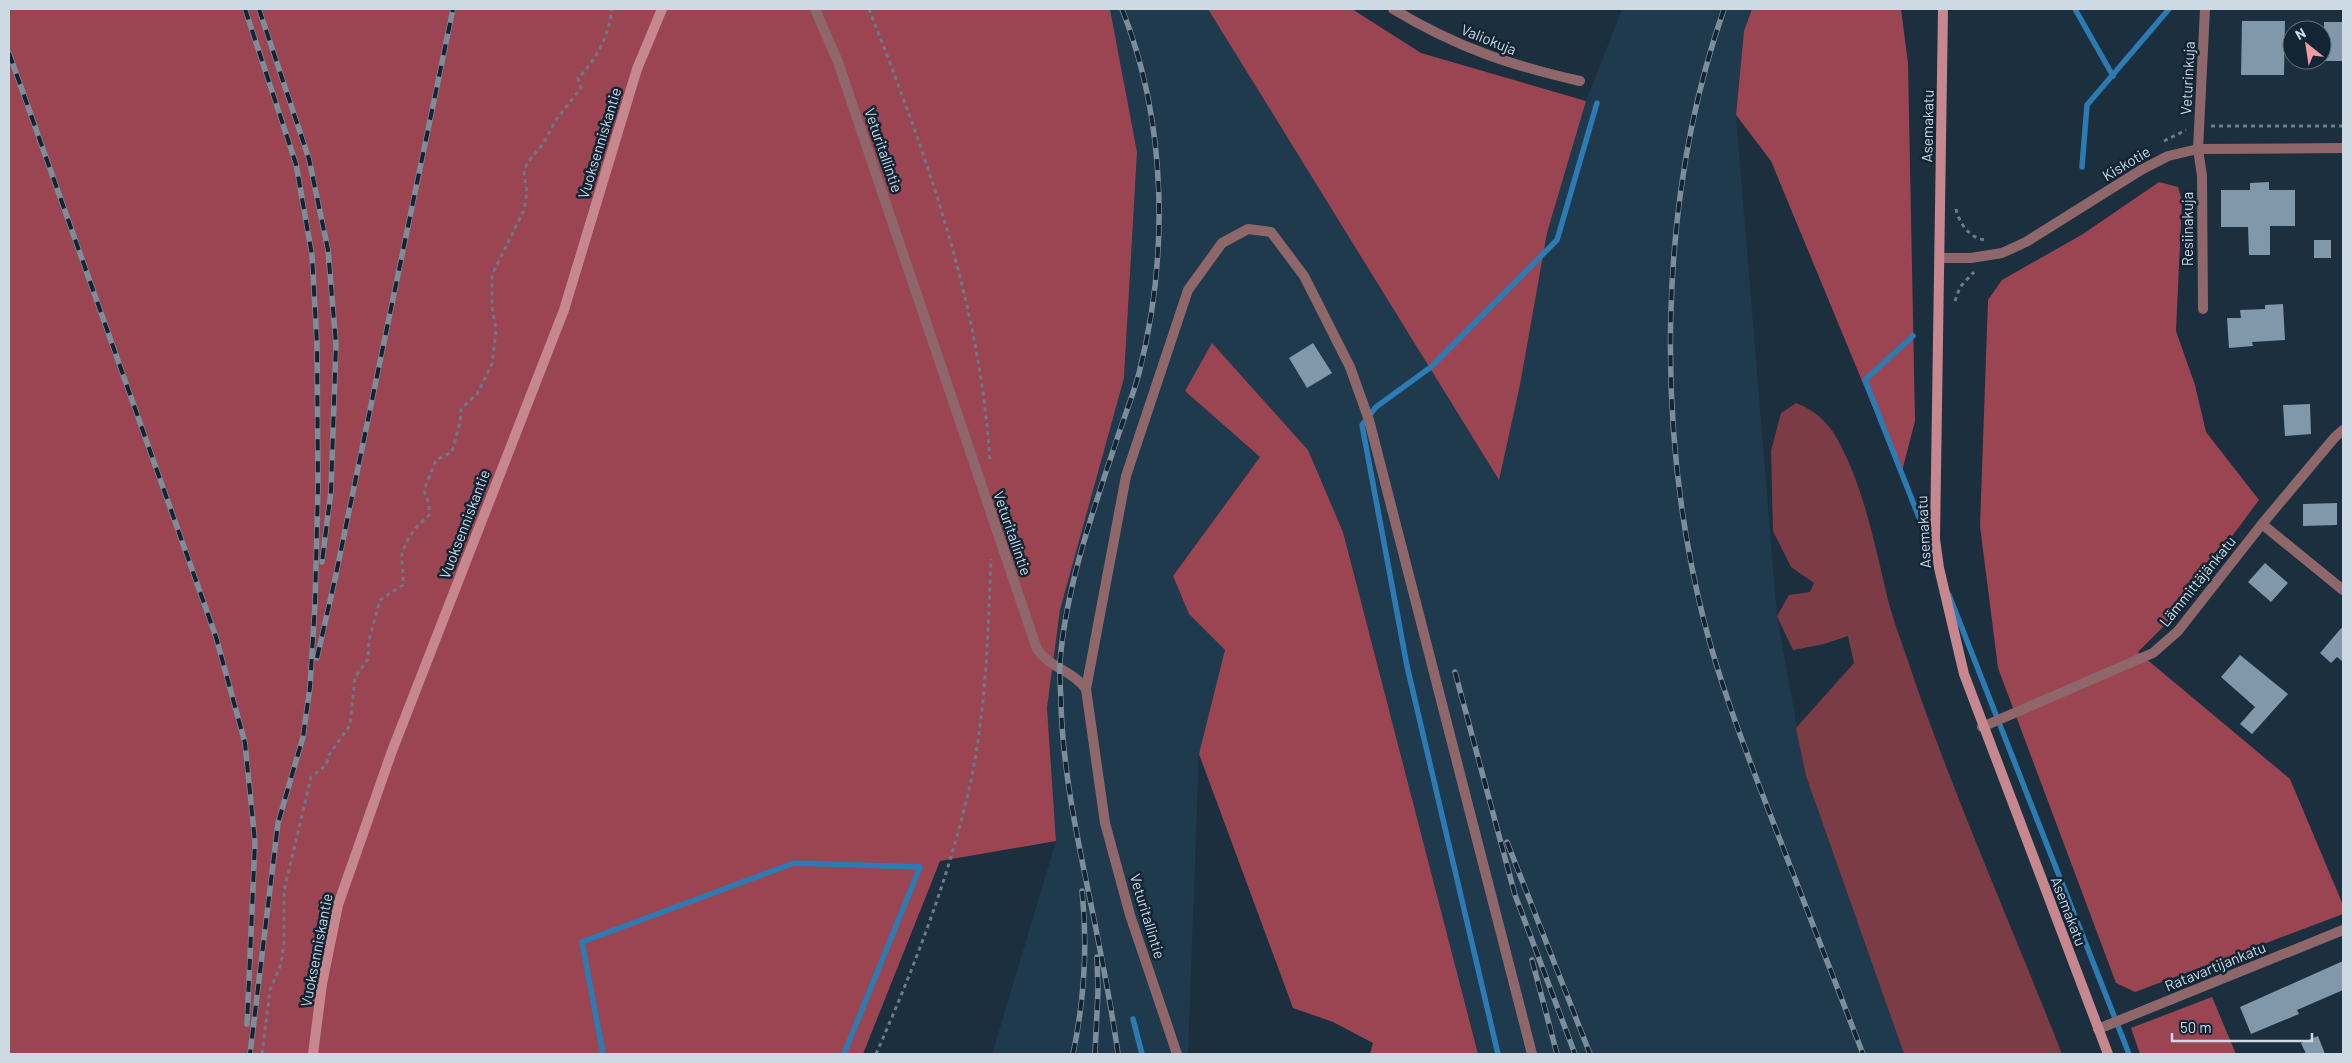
<svg xmlns="http://www.w3.org/2000/svg" width="2352" height="1063" font-family="Barlow,sans-serif">
<rect width="100%" height="100%" fill="#1b2f3e"/>
<path fill="#1f394d" d="M1110 9H1208L1498 479 1520 385 1547 233 1586 101 1622 9H1752L1744 31 1736 115 1777 616 1806 776 1904 1054H1478L1343 532 1308 450 1185 391 1260 457 1173 576 1189 614 1225 650 1199 754 1188 1054H992L1056 841 1047 708 1060 610 1124 378 1137 152Z"/>
<path fill="#7c3c46" d="M1796 403C1817 411 1831 425 1841 446 1866 495 1876 551 1889 604 1896 629 1906 654 1914 679 1958 806 2013 929 2062 1054H1904L1806 776 1796 728 1854 663 1848 636 1824 644 1793 650 1777 616 1789 595 1810 592 1814 583 1791 567 1773 531 1771 451 1781 413Z"/>
<path fill="#9b4553" d="M9 9H1110L1137 152 1124 378 1060 610 1047 708 1056 841 940 861 863 1054H9Z
M1208 9H1352L1421 53 1586 101 1547 233 1520 385 1499 480Z
M1752 9H1901L1908 63 1915 421 1901 475 1771 161 1736 115 1744 31Z
M2159 182 2178 187 2182 201 2176 331 2195 385 2206 432 2259 500 2168 622 2138 652 2290 779 2343 905V914L2135 992 2116 983 1998 668 1980 526 1988 300 2002 280 2083 234Z
M1212 343 1308 450 1343 532 1478 1054H1370L1373 1043 1333 1022 1293 1008 1199 754 1225 650 1189 614 1173 576 1260 457 1185 391Z
M2212 997 2236 1054H2140L2131 1028Z"/>
<g fill="none" stroke-linecap="round" stroke-linejoin="round">
<path stroke="#2c7bb3" stroke-width="5.5" d="M2075 9 2113 76
M2082 167 2087 105 2169 9
M1913 336 1865 380 1933 553
M1949 595 2129 1054
M1133 1019 1142 1054
M603 1054 582 942 794 863 920 867 844 1054
M1498 1054 1407 666 1362 425 1376 407 1431 367 1557 240 1597 103"/>
</g>
<path fill="#8197aa" d="M2242 21H2285L2284 75H2241Z
M2324 22H2343V61H2324Z
M2269 182V190H2295V226H2270V255H2249L2248 227H2221V190H2250V183Z
M2314 240H2331V258H2314Z
M2283 304 2285 340 2252 342 2253 346 2229 348 2227 318H2241L2240 310 2265 309V305Z
M1313 343 1332 373 1307 388 1289 358Z
M2310 404 2311 434 2285 436 2283 405Z
M2337 503V525L2303 526V504Z
M2265 563 2288 583 2271 602 2248 582Z
M2343 626V662L2337 657 2331 663 2320 653Z
M2240 655 2288 694 2252 734 2240 724 2255 707 2221 677Z
M2343 961V990L2297 1010 2299 1014 2251 1034 2240 1007Z
M2318 1036 2325 1054H2306L2301 1043Z"/>
<g fill="none" stroke-linecap="round" stroke-linejoin="round">
<path stroke="#6b7b88" stroke-width="3" stroke-dasharray="4 4" stroke-linecap="butt" d="M869 9C926 154 981 305 990 463
M2211 126H2343
M2164 141 2186 130
M1956 209C1959 223 1970 239 1986 240
M1955 301 1960 287 1974 272
M262 1054 270 990 281 964 284 943V891L311 777 326 765 329 755 350 725 355 677 368 659 369 640 380 600 403 585C404 576 401 560 402 554 406 538 417 526 429 515V504L424 490 436 460 452 452 460 422 461 409 477 394 492 364 496 330 492 307V275L524 210 527 192 524 173 527 163 543 144 556 120 581 88 578 78C597 59 609 35 612 9
M876 1054C914 968 949 878 970 785 986 711 988 635 991 559"/>
<path stroke="#8f676b" stroke-width="10" d="M1086 689 1126 476 1188 290 1222 243 1248 229 1271 232 1304 276 1350 367 1369 420 1532 1054"/>
<path stroke="#8f676b" stroke-width="10" d="M815 9 838 62 1037 649C1051 669 1072 670 1086 689L1105 823 1130 915 1177 1054
M1393 9C1456 47 1509 65 1580 81
M1940 258H1971L2002 253 2026 242 2141 170 2168 156 2198 149 2343 148
M2203 309 2202 176 2198 149 2205 9
M2262 524 2343 590
M1982 727 2153 653 2178 631 2262 524 2335 437 2343 430
M2098 1029 2343 930"/>
<path stroke="#c6878e" stroke-width="10" d="M1943 9 1935 539 1939 568 1964 674 2108 1054
M313 1054 322 984 338 905 392 751 564 310 637 69 662 9"/>
<g stroke="#7d8d99" stroke-width="5.5">
<path id="rail" d="M245 9 296 164 312 255 317 344 318 487 315 604 310 687 303 737 278 823 250 1054
M259 9 309 159 328 250 336 344 331 491 322 562
M1724 9C1658 198 1655 427 1704 621 1719 680 1741 738 1763 796 1796 882 1830 968 1863 1054
M9 53 216 637 245 743 255 842 247 1024
M317 658 335 579 453 9
M1455 672 1515 895 1575 1054
M1507 842 1590 1054
M1532 960 1557 1054
M1073 1054C1084 1001 1088 946 1082 891
M1095 1054 1098 991 1097 957
M1118 1054C1110 996 1098 938 1086 880 1074 822 1063 765 1061 705 1061 691 1059 676 1060 662 1066 586 1093 511 1117 439 1124 417 1133 396 1139 373 1169 256 1167 122 1122 9"/>
</g>
<use href="#rail" stroke="#122534" stroke-width="4" stroke-dasharray="11" stroke-linecap="butt"/>
</g>
<g text-anchor="middle" dominant-baseline="central" stroke-width="5" stroke-linejoin="round" paint-order="stroke">
<g font-size="15" fill="#cdd9e3" stroke="#122534">
<text transform="translate(1489 39) rotate(22)">Valiokuja</text>
<text transform="translate(2187 78) rotate(-87)">Veturinkuja</text>
<text transform="translate(1927 126) rotate(-89)">Asemakatu</text>
<text transform="translate(599 143) rotate(-73)">Vuoksenniskantie</text>
<text transform="translate(884 150) rotate(71)">Veturitallintie</text>
<text transform="translate(2126 163) rotate(-31)">Kiskotie</text>
<text transform="translate(2187 229) rotate(-90)">Resiinakuja</text>
<text transform="translate(464 524) rotate(-69)">Vuoksenniskantie</text>
<text transform="translate(1923 532) rotate(-93)">Asemakatu</text>
<text transform="translate(1013 533) rotate(71)">Veturitallintie</text>
<text transform="translate(2197 581) rotate(-51)">Lämmittäjänkatu</text>
<text transform="translate(2069 911) rotate(69)">Asemakatu</text>
<text transform="translate(1148 916) rotate(73)">Veturitallintie</text>
<text transform="translate(316 950) rotate(-79)">Vuoksenniskantie</text>
<text transform="translate(2215 966) rotate(-22)">Ratavartijankatu</text>
</g>
</g>
<rect width="2352" height="1063" fill="none" stroke="#cdd9e3" stroke-width="20"/>
<g transform="translate(2307 45) rotate(330)"><circle r="24" fill="#122534" stroke="#5d6d7a"/>
<path d="M0-4L9 19L0 12L-9 19Z" fill="#f49aa5"/>
<text y="-8" font-size="14" font-weight="bold" text-anchor="middle" fill="#cdd9e3">N</text>
</g>
<path d="M2172 1033v8h140v-8" fill="none" stroke="#cdd9e3" stroke-width="2.5"/>
<text x="2180" y="1033" font-size="15" fill="#cdd9e3" stroke="#122534" stroke-width="4" paint-order="stroke">50 m</text>
</svg>
